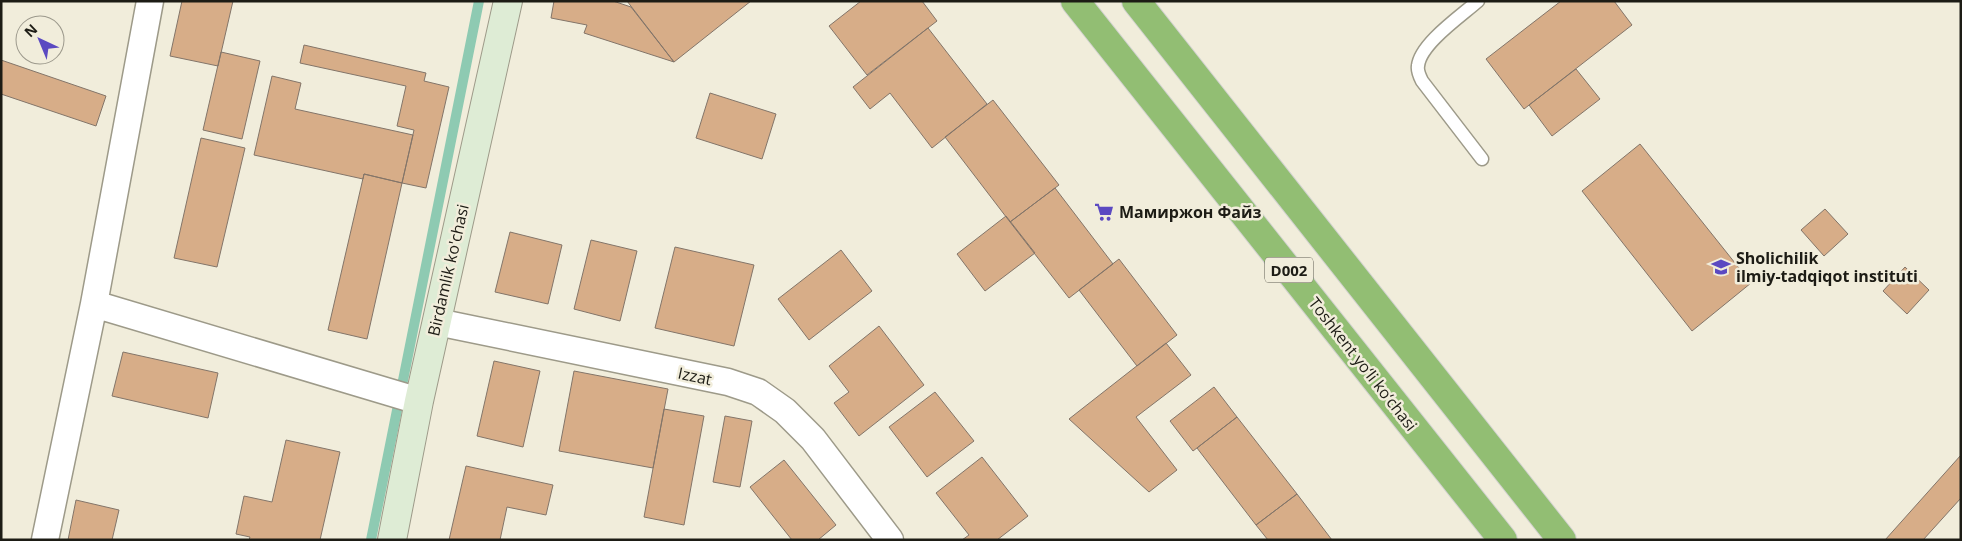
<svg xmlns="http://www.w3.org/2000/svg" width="1962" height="541" font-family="'Open Sans',sans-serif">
<rect width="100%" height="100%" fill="#f1eddb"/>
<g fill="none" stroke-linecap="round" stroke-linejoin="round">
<path stroke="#8ecab2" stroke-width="10" d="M371 540 479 1"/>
</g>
<path fill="#d7ad88" stroke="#837569" d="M182 1H233L218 66 170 56Z
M554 1H613L631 7 674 62 584 33 587 25 551 18Z
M627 1H751L674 62Z
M861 1H922L937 21 867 75 829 26Z
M1561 1H1614L1632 25 1524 109 1486 59Z
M928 28 987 104 932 148 890 93 870 109 853 87Z
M304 45 426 73 424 81 449 87 426 188 402 183 414 130 397 126 406 86 300 63Z
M221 52 260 61 242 139 203 130Z
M1 60 106 96 96 126 1 94Z
M1576 69 1600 99 1552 136 1529 105Z
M272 76 301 83 295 109 413 135 402 183 364 174 363 179 254 155Z
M710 93 776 114 762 159 696 138Z
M993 100 1059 185 1010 222 945 137Z
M201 138 245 148 217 267 174 258Z
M1640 144 1751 283 1692 331 1582 191Z
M364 174 402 183 367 339 328 330Z
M1055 188 1113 264 1069 298 1010 222Z
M1825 209 1848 234 1824 256 1801 230Z
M1006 216 1035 253 985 291 957 254Z
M510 232 562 245 548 304 495 292Z
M591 240 637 251 620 321 574 309Z
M675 247 754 265 734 346 655 328Z
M841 250 872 291 809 340 778 299Z
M1119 259 1177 335 1137 366 1079 290Z
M1905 267 1929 290 1907 314 1883 291Z
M879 326 924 385 859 436 834 403 849 392 829 366Z
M1166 343 1191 375 1136 417 1177 470 1149 492 1069 419Z
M123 352 218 373 208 418 112 396Z
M494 361 540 371 523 447 477 436Z
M574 371 668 389 653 468 559 451Z
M1214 387 1237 417 1193 451 1170 421Z
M935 392 974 441 927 477 889 427Z
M664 409 704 416 684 525 644 517Z
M725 416 752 421 740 487 713 482Z
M1237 417 1297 494 1256 525 1197 448Z
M286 440 340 452 320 540H249L250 537 236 534 244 496 272 502Z
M1961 455V498L1923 540H1885Z
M982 457 1028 516 997 540H962L969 535 936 493Z
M784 460 836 525 818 540H792L750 487Z
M466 466 553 485 546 515 507 507 500 540H449Z
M1297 494 1332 540H1268L1256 525Z
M76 500 119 510 112 540H68Z"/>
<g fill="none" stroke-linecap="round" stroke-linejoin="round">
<g stroke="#9d9a89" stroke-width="15">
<path id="lane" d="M1478 1C1461 16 1420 44 1418 66 1417 71 1420 77 1422 81L1482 159"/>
</g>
<g stroke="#9d9a89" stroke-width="29">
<path id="street" d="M94 304 419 401
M437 322 728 382 758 392 785 411 813 439 890 540
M45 540 94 304 150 1"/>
</g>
<g stroke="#9d9a89" stroke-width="30">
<path id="secondary" d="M392 540 419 401 508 1"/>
</g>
<g stroke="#d2d2d0" stroke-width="30">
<path id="highway" d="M1075 1 1503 540
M1136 1 1562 540"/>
</g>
<use href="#lane" stroke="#fff" stroke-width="12"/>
<use href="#street" stroke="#fff" stroke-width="26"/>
<use href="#secondary" stroke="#deecd5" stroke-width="28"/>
<use href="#highway" stroke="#92be73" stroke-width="28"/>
</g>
<defs>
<g id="supermarket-bare" transform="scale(1.5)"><path d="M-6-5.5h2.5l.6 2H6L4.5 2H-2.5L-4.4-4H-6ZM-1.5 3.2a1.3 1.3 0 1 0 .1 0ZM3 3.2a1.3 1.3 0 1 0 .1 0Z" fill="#5b49c1" stroke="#f1eddb" stroke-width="2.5" paint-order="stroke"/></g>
<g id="university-bare" transform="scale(1.5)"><path d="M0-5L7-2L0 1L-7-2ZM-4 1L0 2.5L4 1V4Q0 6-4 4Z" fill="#5b49c1" stroke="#f1eddb" stroke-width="2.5" paint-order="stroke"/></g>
</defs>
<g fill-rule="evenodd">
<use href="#supermarket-bare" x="1104" y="212"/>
<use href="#university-bare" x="1721" y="267"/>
</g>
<g text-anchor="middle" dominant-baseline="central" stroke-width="5" stroke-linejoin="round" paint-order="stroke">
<rect fill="#f1eddb" stroke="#5d5b50" stroke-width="1" x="1265" y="257.5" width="48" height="25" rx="4"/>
<g font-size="15" font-weight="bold" fill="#1d1c15">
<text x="1289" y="270">D002</text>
</g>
<g font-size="16" font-weight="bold" fill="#1d1c15" stroke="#f1eddb" text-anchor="start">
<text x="1119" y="212">Мамиржон Файз</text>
<text x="1736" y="258">Sholichilik<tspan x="1736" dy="18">ilmiy-tadqiqot instituti</tspan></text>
</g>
<g font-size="16" fill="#1d1c15" stroke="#f1eddb">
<text transform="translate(448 270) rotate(-77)">Birdamlik ko'chasi</text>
<text transform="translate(1363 364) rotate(52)">Toshkent yo‘li ko‘chasi</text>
<text transform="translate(695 376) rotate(12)">Izzat</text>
</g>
</g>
<rect width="1962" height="541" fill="none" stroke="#1d1c15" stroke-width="5"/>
<g transform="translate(40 40) rotate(316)"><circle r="24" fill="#f1eddb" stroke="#9c998c"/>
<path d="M0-4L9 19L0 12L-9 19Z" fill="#5b49c1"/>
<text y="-8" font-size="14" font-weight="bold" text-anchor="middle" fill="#1d1c15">N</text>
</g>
</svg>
